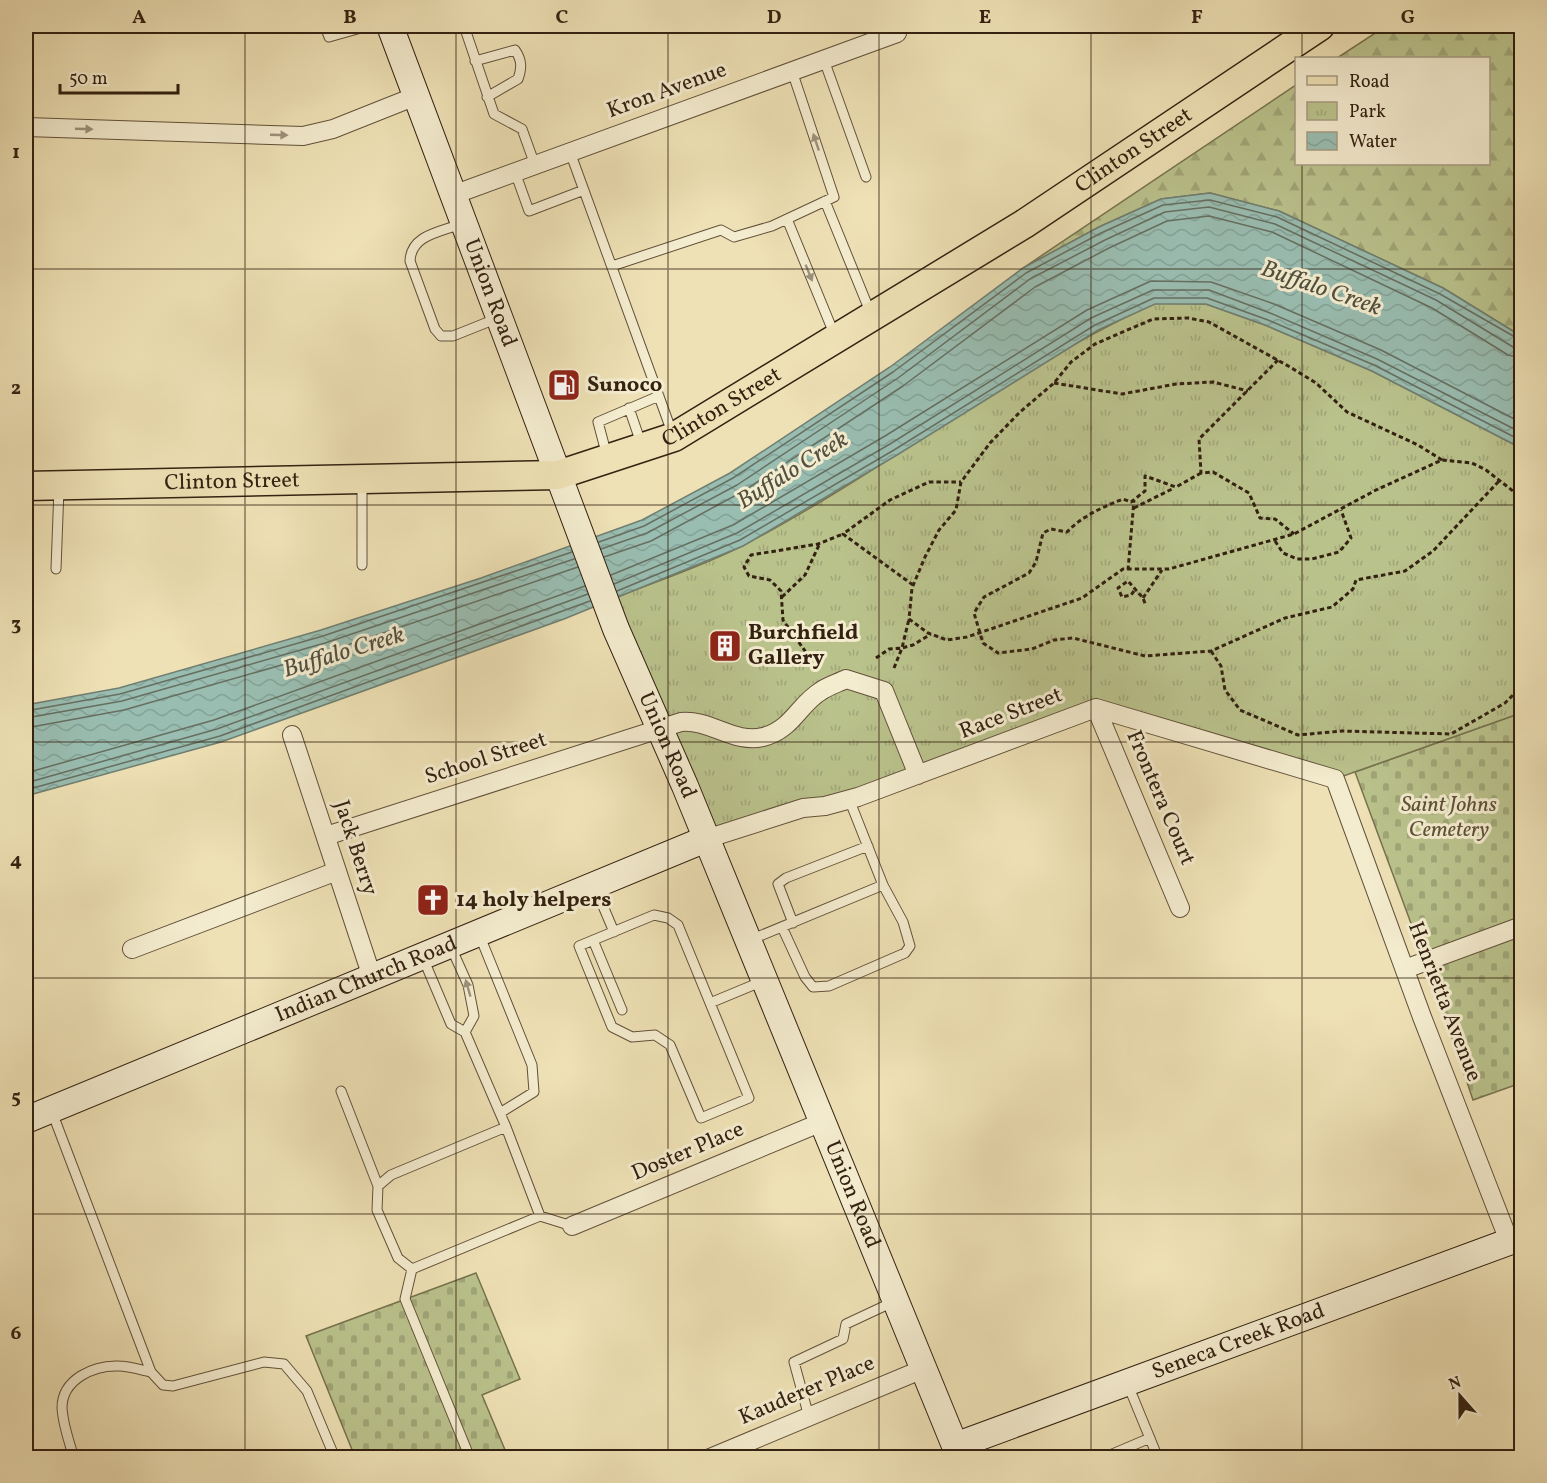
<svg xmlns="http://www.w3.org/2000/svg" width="1547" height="1483" font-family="Vollkorn,serif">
<defs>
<pattern id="forest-firs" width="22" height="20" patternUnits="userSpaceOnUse" patternTransform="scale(1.5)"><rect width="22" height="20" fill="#bac28c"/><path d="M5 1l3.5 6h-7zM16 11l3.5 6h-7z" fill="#a0a678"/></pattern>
<pattern id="cemetery-stones" width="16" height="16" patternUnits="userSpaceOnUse" patternTransform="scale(1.5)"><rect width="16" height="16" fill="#bac28c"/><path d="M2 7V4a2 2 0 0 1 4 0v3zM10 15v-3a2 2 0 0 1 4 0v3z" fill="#a0a678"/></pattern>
<pattern id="park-tufts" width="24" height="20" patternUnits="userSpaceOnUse" patternTransform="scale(1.5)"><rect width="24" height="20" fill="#bac28c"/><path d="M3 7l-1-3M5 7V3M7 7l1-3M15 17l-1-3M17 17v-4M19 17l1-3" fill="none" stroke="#a0a678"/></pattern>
<pattern id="water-waves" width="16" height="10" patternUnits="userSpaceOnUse" patternTransform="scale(1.5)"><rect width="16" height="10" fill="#99bdb1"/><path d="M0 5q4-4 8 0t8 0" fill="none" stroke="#84a297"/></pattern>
</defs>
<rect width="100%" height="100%" fill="#eee1b5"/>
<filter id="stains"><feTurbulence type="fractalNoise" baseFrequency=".00333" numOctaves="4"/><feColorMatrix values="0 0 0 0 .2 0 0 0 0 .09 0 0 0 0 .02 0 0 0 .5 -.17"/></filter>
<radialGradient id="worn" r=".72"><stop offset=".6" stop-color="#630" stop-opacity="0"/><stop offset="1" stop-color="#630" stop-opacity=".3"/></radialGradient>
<path fill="url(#forest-firs)" stroke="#76724e" stroke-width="1.5" d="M1386 26H1521V336L1443 288 1279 211 1210 193 1161 199 1099 227 1023 268 1296 85V164H1488V58H1337Z"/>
<path fill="url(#cemetery-stones)" stroke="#76724e" stroke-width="1.5" d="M1521 713V1083L1473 1100 1439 999 1355 772Z
M476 1273 520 1379 482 1395 508 1457H355L306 1336Z"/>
<path fill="url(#park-tufts)" stroke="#76724e" stroke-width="1.5" d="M1155 303 1206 304 1265 325 1372 371 1521 448V713L1335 779 1096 708 706 839 609 600C654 582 701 567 744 545 885 471 1010 370 1155 303Z"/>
<path fill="url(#water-waves)" stroke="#707f71" stroke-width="1.5" d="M1210 193 1279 211 1443 288 1521 336V448L1372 371 1265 325 1206 304H1155L1098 330 897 455 743 546 564 619 221 742 26 796V705L119 688 321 630 481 578 642 520 730 473 890 367 1023 268 1099 227 1161 199Z"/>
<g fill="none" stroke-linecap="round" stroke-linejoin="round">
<path stroke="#666f61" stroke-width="1.5" d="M599 542 644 526 733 478 893 372 1026 273 1101 233 1163 205 1210 200 1277 217 1440 294 1522 341
M601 549 647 533 737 485 898 378 1030 279 1105 240 1165 212 1209 207 1275 224 1436 300 1513 347 1522 349
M604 557 651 541 742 492 903 386 1035 287 1109 248 1167 221 1209 216 1272 232 1432 308 1508 355 1522 358
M611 575 733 525 885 436 1087 310 1151 281 1211 282 1274 304 1381 350 1522 423
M614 584 737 533 890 444 1091 318 1153 290H1209L1270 313 1377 359 1522 433
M617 591 740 540 894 450 1095 325 1154 298H1207L1268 320 1374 365 1522 441
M26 711 120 694 323 636 572 552
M26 718 122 701 325 643 574 559
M26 728 124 710 327 652 578 567
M26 773 214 720 585 586
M26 783 217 729 588 594
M26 790 220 736 590 601"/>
<g stroke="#62513a" stroke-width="11">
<path id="lane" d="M325 26 329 37 368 26
M464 26 494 114 522 129 535 165
M824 60 866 177
M475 61 515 50C522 60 522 68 518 79L487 97
M570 152 673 435
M515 172 529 211 584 190
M825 201 871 314
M787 219 835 336
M461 224C440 232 411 235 410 261L435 329 441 336H453L498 318
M612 266 721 230 734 237 772 226 834 197 792 71
M629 408 642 446
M607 456 598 422 659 396
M362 481V565
M56 569 59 488
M595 887 614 932
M654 915 668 918 678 925 749 1098 701 1118 670 1045 655 1035 632 1037 612 1027 579 946Z
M793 923 778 884 786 878 868 846
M782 927 805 977 813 987 829 986 905 953 910 946 903 922 883 885
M479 934 532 1065 534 1092 500 1113
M593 940 622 1010
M750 940 883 885 849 799
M450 945 468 985 474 1016 465 1032
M710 1003 763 981
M341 1091 378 1186 377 1210 398 1258 412 1269 540 1216 506 1127 465 1032 451 1024 423 958
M52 1112 151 1372 163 1385 173 1386 264 1362 284 1364 307 1391 335 1458
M378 1186 391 1175 506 1127
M540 1216 572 1226
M412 1269 405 1299 470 1458
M1128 1385 1158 1458
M809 1417 794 1362 843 1339 846 1324 893 1302
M74 1458C69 1441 63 1425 62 1408 62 1379 94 1365 119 1366 129 1366 141 1370 151 1372
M1103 1458 1150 1438"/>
</g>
<g stroke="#62513a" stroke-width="20">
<path id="street" d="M26 127 303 136 333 129 416 96
M453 195 897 33
M1096 708 1180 908
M292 735 372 977
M326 836 681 722C710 719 734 744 763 737 792 730 799 704 821 691 828 686 838 683 846 679L884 691 918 775
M706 839 803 808 825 806 858 797 1096 708 1335 779 1422 1017 1509 1241
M132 949 337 871
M1405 969 1522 926
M572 1226 822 1122
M710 1458 923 1369"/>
</g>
<g stroke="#332111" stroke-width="28">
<g id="secondary">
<path id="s1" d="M390 26 616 629 685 786 960 1458"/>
<path id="s2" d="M26 1120 706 839"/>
<path id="s3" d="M955 1446 1522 1237"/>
</g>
</g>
<g stroke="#332111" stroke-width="31">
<g id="primary">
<path id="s4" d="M26 486 558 475 674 437 1024 224 1320 26"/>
</g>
</g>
<path stroke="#332111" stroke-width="3" stroke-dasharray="4.5 3" stroke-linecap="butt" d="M1278 360 1199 439 1201 473 1213 472 1249 493 1260 518 1275 519 1294 534
M1054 383 1122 394 1176 384 1213 382 1248 391
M1442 460 1418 445 1347 412 1316 383 1290 367 1209 322 1188 318 1153 319 1095 344 1071 362 1054 383 1020 412 990 443 961 482 956 510 939 530 925 557 912 588 909 619 928 633 947 640 967 637 1082 598 1123 569H1169L1294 534 1376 490 1442 460 1472 463 1486 470 1522 498
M1201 473 1176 487 1145 476V491L1131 502 1123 499C1103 507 1082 516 1067 532L1051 529 1043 533 1036 562 1029 573 984 597 974 613 983 643 998 653 1032 649 1054 640 1073 638 1145 656 1211 651 1285 618 1332 607 1353 589 1356 580 1405 571 1433 551 1499 481
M1134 508 1174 488
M1275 541 1283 553 1297 559H1312L1339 552 1351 538 1341 510
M1128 570 1134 500
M913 585 843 534 890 500 929 482H961
M1134 591 1131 595 1122 597 1118 588 1128 581 1143 598 1146 606
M782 597 805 575 820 543
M1143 598 1162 570
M1211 651 1221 666 1225 690 1240 710 1298 735 1342 731 1451 734 1505 703 1516 692 1517 672 1522 668
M810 658 783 620 781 591 770 580 749 576 744 567 751 555 818 544 843 534
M876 658 889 649 902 648 909 619
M894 668 902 648 913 645 931 634"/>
<use href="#lane" stroke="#f4eccf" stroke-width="9"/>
<use href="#street" stroke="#f4eccf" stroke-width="18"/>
<use href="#secondary" stroke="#f4eccf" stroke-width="26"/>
<use href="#primary" stroke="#eee1b5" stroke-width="28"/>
</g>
<defs><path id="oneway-solid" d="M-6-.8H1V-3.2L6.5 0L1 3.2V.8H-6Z" transform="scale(1.5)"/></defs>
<g fill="#9d917a">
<use href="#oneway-solid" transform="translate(84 129) rotate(2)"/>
<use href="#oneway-solid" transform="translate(279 135) rotate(2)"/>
<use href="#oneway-solid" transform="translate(816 142) rotate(-109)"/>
<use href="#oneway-solid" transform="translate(809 273) rotate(68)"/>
<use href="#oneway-solid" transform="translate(468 988) rotate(-106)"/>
</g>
<path fill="none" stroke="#332111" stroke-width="1.5" stroke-opacity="0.55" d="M245 26V1458M456 26V1458M668 26V1458M879 26V1458M1091 26V1458M1302 26V58M1302 164V1458M26 269H1522M26 505H1522M26 742H1522M26 978H1522M26 1214H1522"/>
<defs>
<g id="fuel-square" transform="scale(1.725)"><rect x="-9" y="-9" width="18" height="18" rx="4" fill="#8f2418" stroke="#f4eccf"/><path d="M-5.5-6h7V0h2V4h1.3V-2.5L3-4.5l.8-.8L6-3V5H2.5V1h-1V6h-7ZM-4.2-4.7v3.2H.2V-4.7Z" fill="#fff"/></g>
<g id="building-square" transform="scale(1.725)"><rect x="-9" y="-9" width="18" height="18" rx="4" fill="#8f2418" stroke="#f4eccf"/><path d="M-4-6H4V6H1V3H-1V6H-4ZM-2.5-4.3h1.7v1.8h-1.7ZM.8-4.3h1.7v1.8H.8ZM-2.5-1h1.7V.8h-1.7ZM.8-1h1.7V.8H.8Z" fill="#fff"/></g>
<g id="church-square" transform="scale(1.725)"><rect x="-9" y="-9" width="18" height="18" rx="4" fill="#8f2418" stroke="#f4eccf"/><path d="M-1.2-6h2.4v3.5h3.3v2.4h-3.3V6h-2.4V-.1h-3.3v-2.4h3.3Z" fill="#fff"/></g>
</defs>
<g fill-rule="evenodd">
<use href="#fuel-square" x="564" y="385"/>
<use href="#building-square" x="725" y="646"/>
<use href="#church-square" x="433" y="900"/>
</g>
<g text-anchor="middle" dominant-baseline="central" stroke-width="6" stroke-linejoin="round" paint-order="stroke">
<g font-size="22" fill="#332111" stroke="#f4eccf">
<text transform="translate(667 91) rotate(-20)">Kron Avenue</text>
<text stroke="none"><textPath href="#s4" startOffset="1196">Clinton Street</textPath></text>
<text stroke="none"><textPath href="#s1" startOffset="285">Union Road</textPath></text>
<text stroke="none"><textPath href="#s4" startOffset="710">Clinton Street</textPath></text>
<text stroke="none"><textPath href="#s4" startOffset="206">Clinton Street</textPath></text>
<text transform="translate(1011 714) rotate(-21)">Race Street</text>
<text stroke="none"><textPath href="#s1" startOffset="771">Union Road</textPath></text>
<text transform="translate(486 759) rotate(-18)">School Street</text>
<text transform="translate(1160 798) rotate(67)">Frontera Court</text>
<text transform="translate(355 848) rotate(72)">Jack Berry</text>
<text stroke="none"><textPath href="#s2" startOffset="368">Indian Church Road</textPath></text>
<text transform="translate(1444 1002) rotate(69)">Henrietta Avenue</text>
<text transform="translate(688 1152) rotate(-23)">Doster Place</text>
<text stroke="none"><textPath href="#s1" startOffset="1257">Union Road</textPath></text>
<text stroke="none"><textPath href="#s3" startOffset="302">Seneca Creek Road</textPath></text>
<text transform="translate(807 1391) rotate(-23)">Kauderer Place</text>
</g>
<g font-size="22" font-weight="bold" fill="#332111" stroke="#f4eccf" text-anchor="start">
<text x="587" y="385">Sunoco</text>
<text x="748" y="633">Burchfield<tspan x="748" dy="25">Gallery</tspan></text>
<text x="456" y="900">14 holy helpers</text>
</g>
<g font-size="22" font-style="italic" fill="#5c5136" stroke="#f4eccf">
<text x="1449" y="805">Saint Johns<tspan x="1449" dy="25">Cemetery</tspan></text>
</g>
<g font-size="24" font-style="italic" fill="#525041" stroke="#f4eccf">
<text transform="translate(1321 289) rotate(19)">Buffalo Creek</text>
<text transform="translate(793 471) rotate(-32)">Buffalo Creek</text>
<text transform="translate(344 653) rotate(-17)">Buffalo Creek</text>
</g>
</g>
<rect width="1547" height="1483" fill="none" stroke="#eee1b5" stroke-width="66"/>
<rect x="1295" y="57" width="195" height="108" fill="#f4eccf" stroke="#a79b83" stroke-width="1.5"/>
<rect x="1307" y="76" width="30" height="9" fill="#eee1b5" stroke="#a79b83" stroke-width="1.5"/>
<text x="1349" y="87" font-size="18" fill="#332111">Road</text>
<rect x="1307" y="102" width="30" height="18" fill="url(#park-tufts)" stroke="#a79b83" stroke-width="1.5"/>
<text x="1349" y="117" font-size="18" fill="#332111">Park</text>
<rect x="1307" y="132" width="30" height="18" fill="url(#water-waves)" stroke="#a79b83" stroke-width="1.5"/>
<text x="1349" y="147" font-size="18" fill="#332111">Water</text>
<g transform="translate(1460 1396) rotate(339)" stroke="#f4eccf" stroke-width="4.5" paint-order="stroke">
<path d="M0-4.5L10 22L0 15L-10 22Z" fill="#332111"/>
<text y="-9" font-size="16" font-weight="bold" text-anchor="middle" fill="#332111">N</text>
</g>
<path d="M60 84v9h118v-9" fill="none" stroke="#332111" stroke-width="3"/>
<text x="69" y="84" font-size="18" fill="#332111" stroke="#f4eccf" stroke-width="4.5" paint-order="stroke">50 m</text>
<rect x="33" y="33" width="1481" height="1417" fill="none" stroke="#332111" stroke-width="2"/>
<g font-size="20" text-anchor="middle" font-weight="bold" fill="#332111">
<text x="139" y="23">A</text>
<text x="350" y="23">B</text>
<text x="562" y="23">C</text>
<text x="774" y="23">D</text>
<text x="985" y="23">E</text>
<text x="1197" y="23">F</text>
<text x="1408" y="23">G</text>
<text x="16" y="158">1</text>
<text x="16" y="394">2</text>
<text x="16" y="630">3</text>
<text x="16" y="866">4</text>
<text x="16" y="1103">5</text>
<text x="16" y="1339">6</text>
</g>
<rect width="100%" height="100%" filter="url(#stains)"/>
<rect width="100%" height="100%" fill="url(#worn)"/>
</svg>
